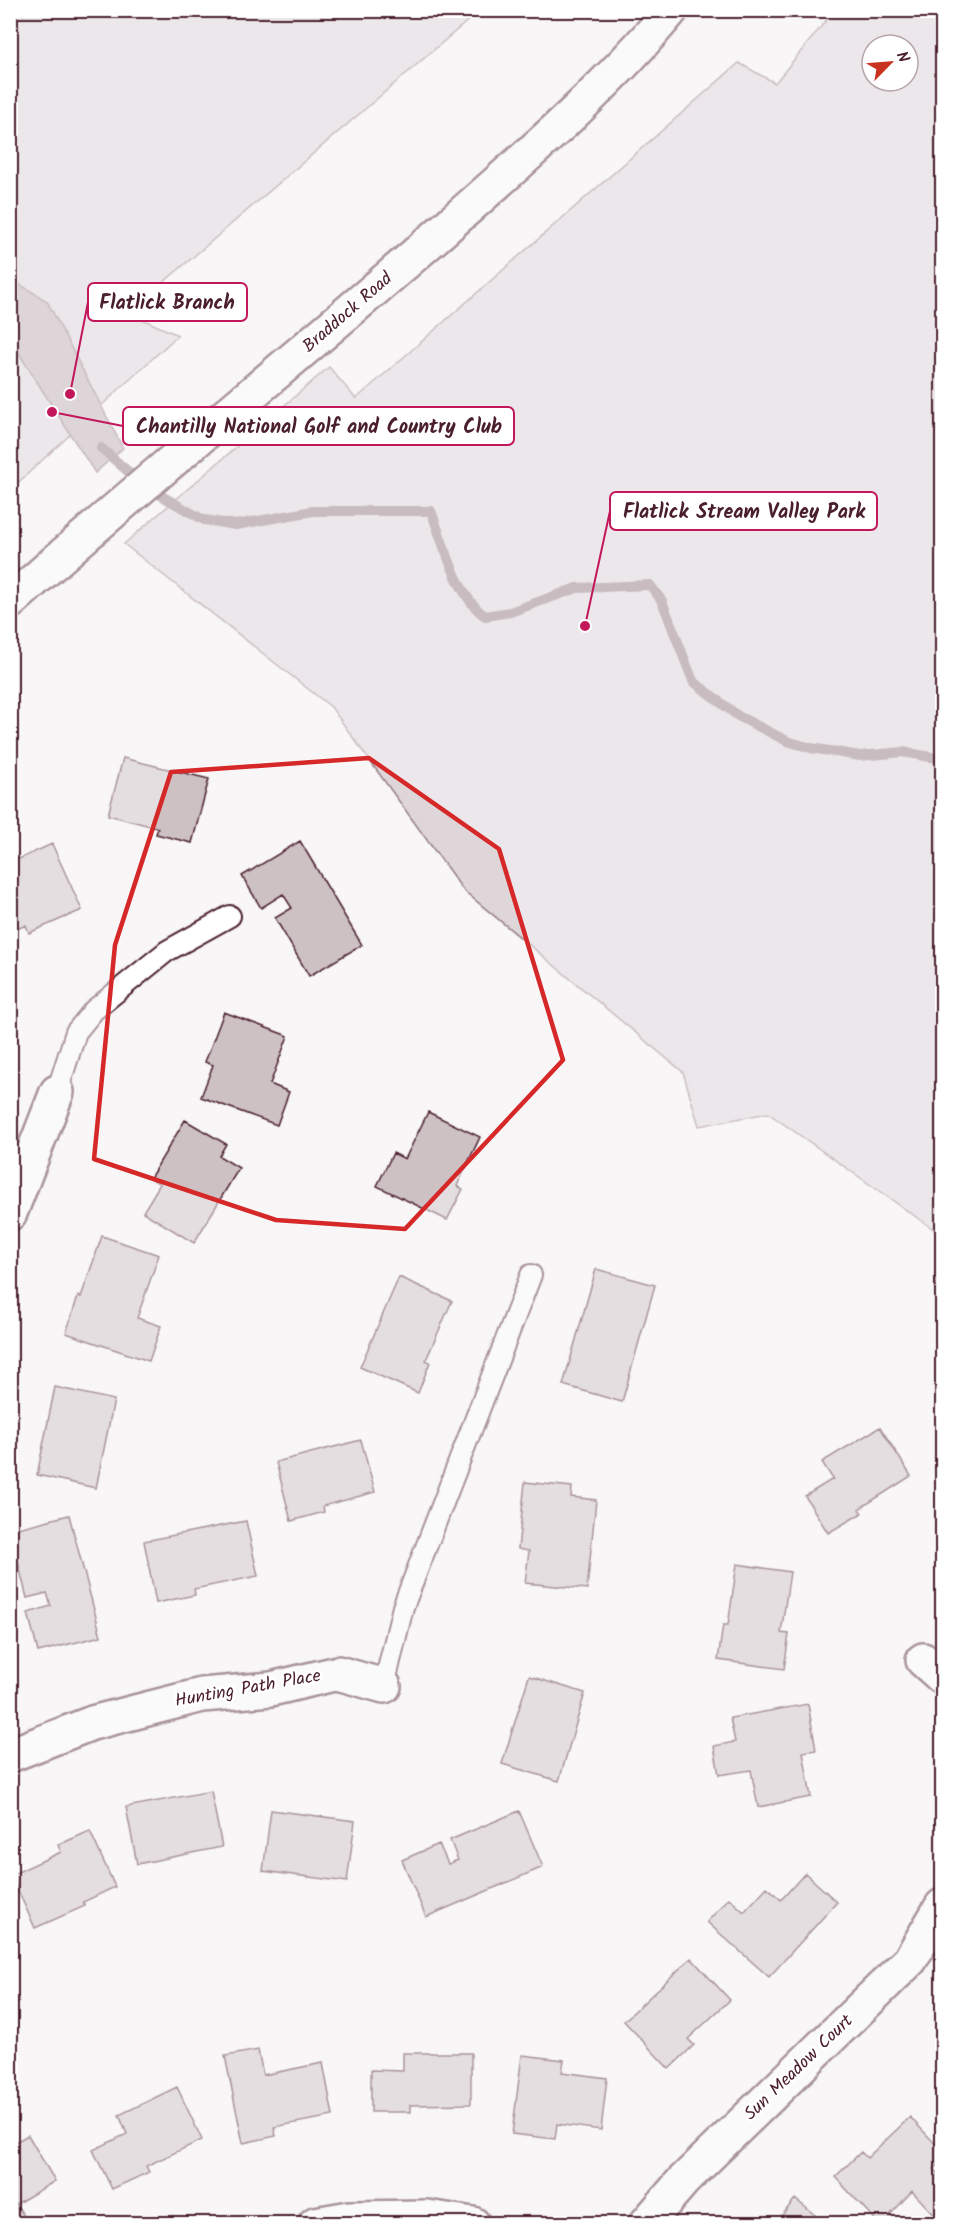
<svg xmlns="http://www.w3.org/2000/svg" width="953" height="2234" font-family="Kalam,sans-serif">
<rect width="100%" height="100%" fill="#f8f6f7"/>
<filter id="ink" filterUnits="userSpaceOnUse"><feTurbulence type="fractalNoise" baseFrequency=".0167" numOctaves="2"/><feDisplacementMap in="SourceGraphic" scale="12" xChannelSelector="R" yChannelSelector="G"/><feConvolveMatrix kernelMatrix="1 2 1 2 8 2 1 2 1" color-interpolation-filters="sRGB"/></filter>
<g filter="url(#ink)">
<path fill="#ded6d9" stroke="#947a82" stroke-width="1.5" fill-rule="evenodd" d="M11 11H479L128 313 178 335 11 489Z
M834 11H942V1235L768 1113 699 1126 683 1072 463 890 331 707 124 544 329 367 356 399 739 63 775 83ZM872 45H908V81H872Z"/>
<path fill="#bdadb0" stroke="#8f747b" stroke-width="1.5" d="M11 279 47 301 123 448 95 473 11 341Z"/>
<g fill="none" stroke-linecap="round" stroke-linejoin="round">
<path stroke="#8f747b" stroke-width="10" d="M101 448 146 487 204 520 236 525 313 511H431C443 542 457 596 485 616L510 612 577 588 650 585 662 601 693 681 738 716 787 741 811 748 860 756 903 752 942 759"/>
</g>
<path fill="#cdc1c4" stroke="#4a1f2b" stroke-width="1.5" d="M123 758 209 779 192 843 156 834 158 828 108 815Z
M300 841 362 945 309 976 275 918 292 908 283 894 261 908 242 876Z
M52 844 82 910 29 933 26 925 10 932V863Z
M224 1012 288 1036 270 1084 289 1092 277 1125 201 1097 213 1065 205 1062Z
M428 1112 480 1137 457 1186 463 1189 447 1220 377 1186 393 1153 405 1159Z
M185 1120 226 1144 219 1156 239 1168 194 1243 143 1212 160 1184 150 1178Z
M102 1236 159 1255 137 1318 161 1326 149 1361 66 1333 78 1296 81 1297Z
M596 1269 655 1285 622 1402 563 1385Z
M399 1277 452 1301 426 1360 430 1362 418 1393 360 1367Z
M55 1387 114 1400 96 1488 37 1475Z
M880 1427 911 1476 859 1509 862 1513 828 1533 805 1496 833 1479 822 1462Z
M361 1440 375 1492 323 1506 324 1512 291 1521 276 1462Z
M525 1482 572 1487 571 1497 596 1500 587 1589 525 1583 529 1551 518 1549Z
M69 1515 101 1636 38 1652 28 1613 51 1606 47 1593 27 1598 10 1530Z
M246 1521 258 1576 194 1589 195 1595 156 1603 144 1541Z
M737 1564 790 1572 781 1633 789 1634 784 1669 718 1660 723 1625H728Z
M529 1676 585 1693 559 1781 502 1764Z
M808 1704 816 1750 803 1752 811 1797 758 1807 751 1770 719 1775 714 1746 735 1742 730 1718Z
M211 1791 222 1847 137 1864 126 1807Z
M271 1810 355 1821 347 1882 263 1871Z
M519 1811 543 1867 426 1917 402 1860 439 1844 448 1864 458 1860 450 1840Z
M90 1831 115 1887 83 1902 85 1906 35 1928 11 1875 61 1852 58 1845Z
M805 1873 837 1902 769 1977 707 1922 729 1898 744 1912 767 1887 781 1900Z
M691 1958 730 2000 688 2039 694 2045 669 2069 624 2021Z
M258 2050 263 2075 323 2063 333 2116 274 2127 276 2136 243 2143 225 2056Z
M403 2053H471V2104L410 2105V2112H371V2070L403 2071Z
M522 2055 564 2060 562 2072 607 2078 601 2130 557 2124 555 2139 512 2134Z
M177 2087 202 2140 146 2166 149 2172 112 2189 93 2150 127 2134 119 2115Z
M910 2117 942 2151V2161L934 2169 942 2177V2214L938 2219 912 2191 890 2215 896 2222 894 2224H879L835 2177 861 2152 867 2158Z
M28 2135 55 2181 16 2204 26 2219 18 2224H10V2145Z
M795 2199 826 2224H775Z"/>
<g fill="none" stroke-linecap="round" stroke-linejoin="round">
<g stroke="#4a1f2b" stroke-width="24">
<path id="lane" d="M57 1092 76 1032 94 1010 167 951 230 916
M384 1686 403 1607 531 1275"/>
</g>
<g stroke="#4a1f2b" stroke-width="38">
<path id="street" d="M10 1213 57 1092
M923 1660 942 1677
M10 1755 92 1723 202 1695 271 1689 338 1673 384 1686
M315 2224 350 2218 427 2217 473 2224
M646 2224 683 2181 910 1960 942 1906"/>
</g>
<g stroke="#4a1f2b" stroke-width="38">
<path id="primary" d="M10 602C154 472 305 352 450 224 527 156 606 89 671 10"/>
</g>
<use href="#lane" stroke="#fff" stroke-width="20"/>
<use href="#street" stroke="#fff" stroke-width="33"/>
<use href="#primary" stroke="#fff" stroke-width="33"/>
</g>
</g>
<path d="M0 0H953V2234H0ZM369 758 499 849 563 1060 405 1229 276 1220 94 1159 115 945 171 772Z" fill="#f8f6f7" fill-opacity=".55" fill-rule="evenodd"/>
<path fill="none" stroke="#d62828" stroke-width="4.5" stroke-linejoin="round" d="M369 758 499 849 563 1060 405 1229 276 1220 94 1159 115 945 171 772Z"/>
<g text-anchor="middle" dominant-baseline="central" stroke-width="5" stroke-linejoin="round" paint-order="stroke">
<g font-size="18" fill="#4a1f2b" stroke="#fff">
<text transform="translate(348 313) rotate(-41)">Braddock Road</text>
<text transform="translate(248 1689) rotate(-10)">Hunting Path Place</text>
<text transform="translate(799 2068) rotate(-44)">Sun Meadow Court</text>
</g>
</g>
<path fill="none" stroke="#c2185b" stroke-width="2" d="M70 394L88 302M52 412L123 426M585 626L610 511"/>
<g fill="#c2185b" stroke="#fff" stroke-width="2">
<circle cx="70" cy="394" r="6"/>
<circle cx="52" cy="412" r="6"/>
<circle cx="585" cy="626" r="6"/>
</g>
<g fill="#fff" stroke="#c2185b" stroke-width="2">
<rect x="88" y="283" width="159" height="38" rx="6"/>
<rect x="123" y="407" width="391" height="38" rx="6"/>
<rect x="610" y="492" width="267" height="38" rx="6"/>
</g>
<g font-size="20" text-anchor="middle" font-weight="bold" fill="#4a1f2b">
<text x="167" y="309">Flatlick Branch</text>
<text x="319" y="433">Chantilly National Golf and Country Club</text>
<text x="744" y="518">Flatlick Stream Valley Park</text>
</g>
<rect width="953" height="2234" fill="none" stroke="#fff" stroke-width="36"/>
<rect x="18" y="18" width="917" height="2198" fill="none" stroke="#4a1f2b" stroke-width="2" filter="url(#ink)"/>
<g transform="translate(890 63) rotate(65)"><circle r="28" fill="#ffffff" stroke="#b7a5aa" stroke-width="1.5"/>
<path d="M0-4.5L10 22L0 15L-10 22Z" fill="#c8321e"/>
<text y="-9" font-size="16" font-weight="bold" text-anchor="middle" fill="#4a1f2b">N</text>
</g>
</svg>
